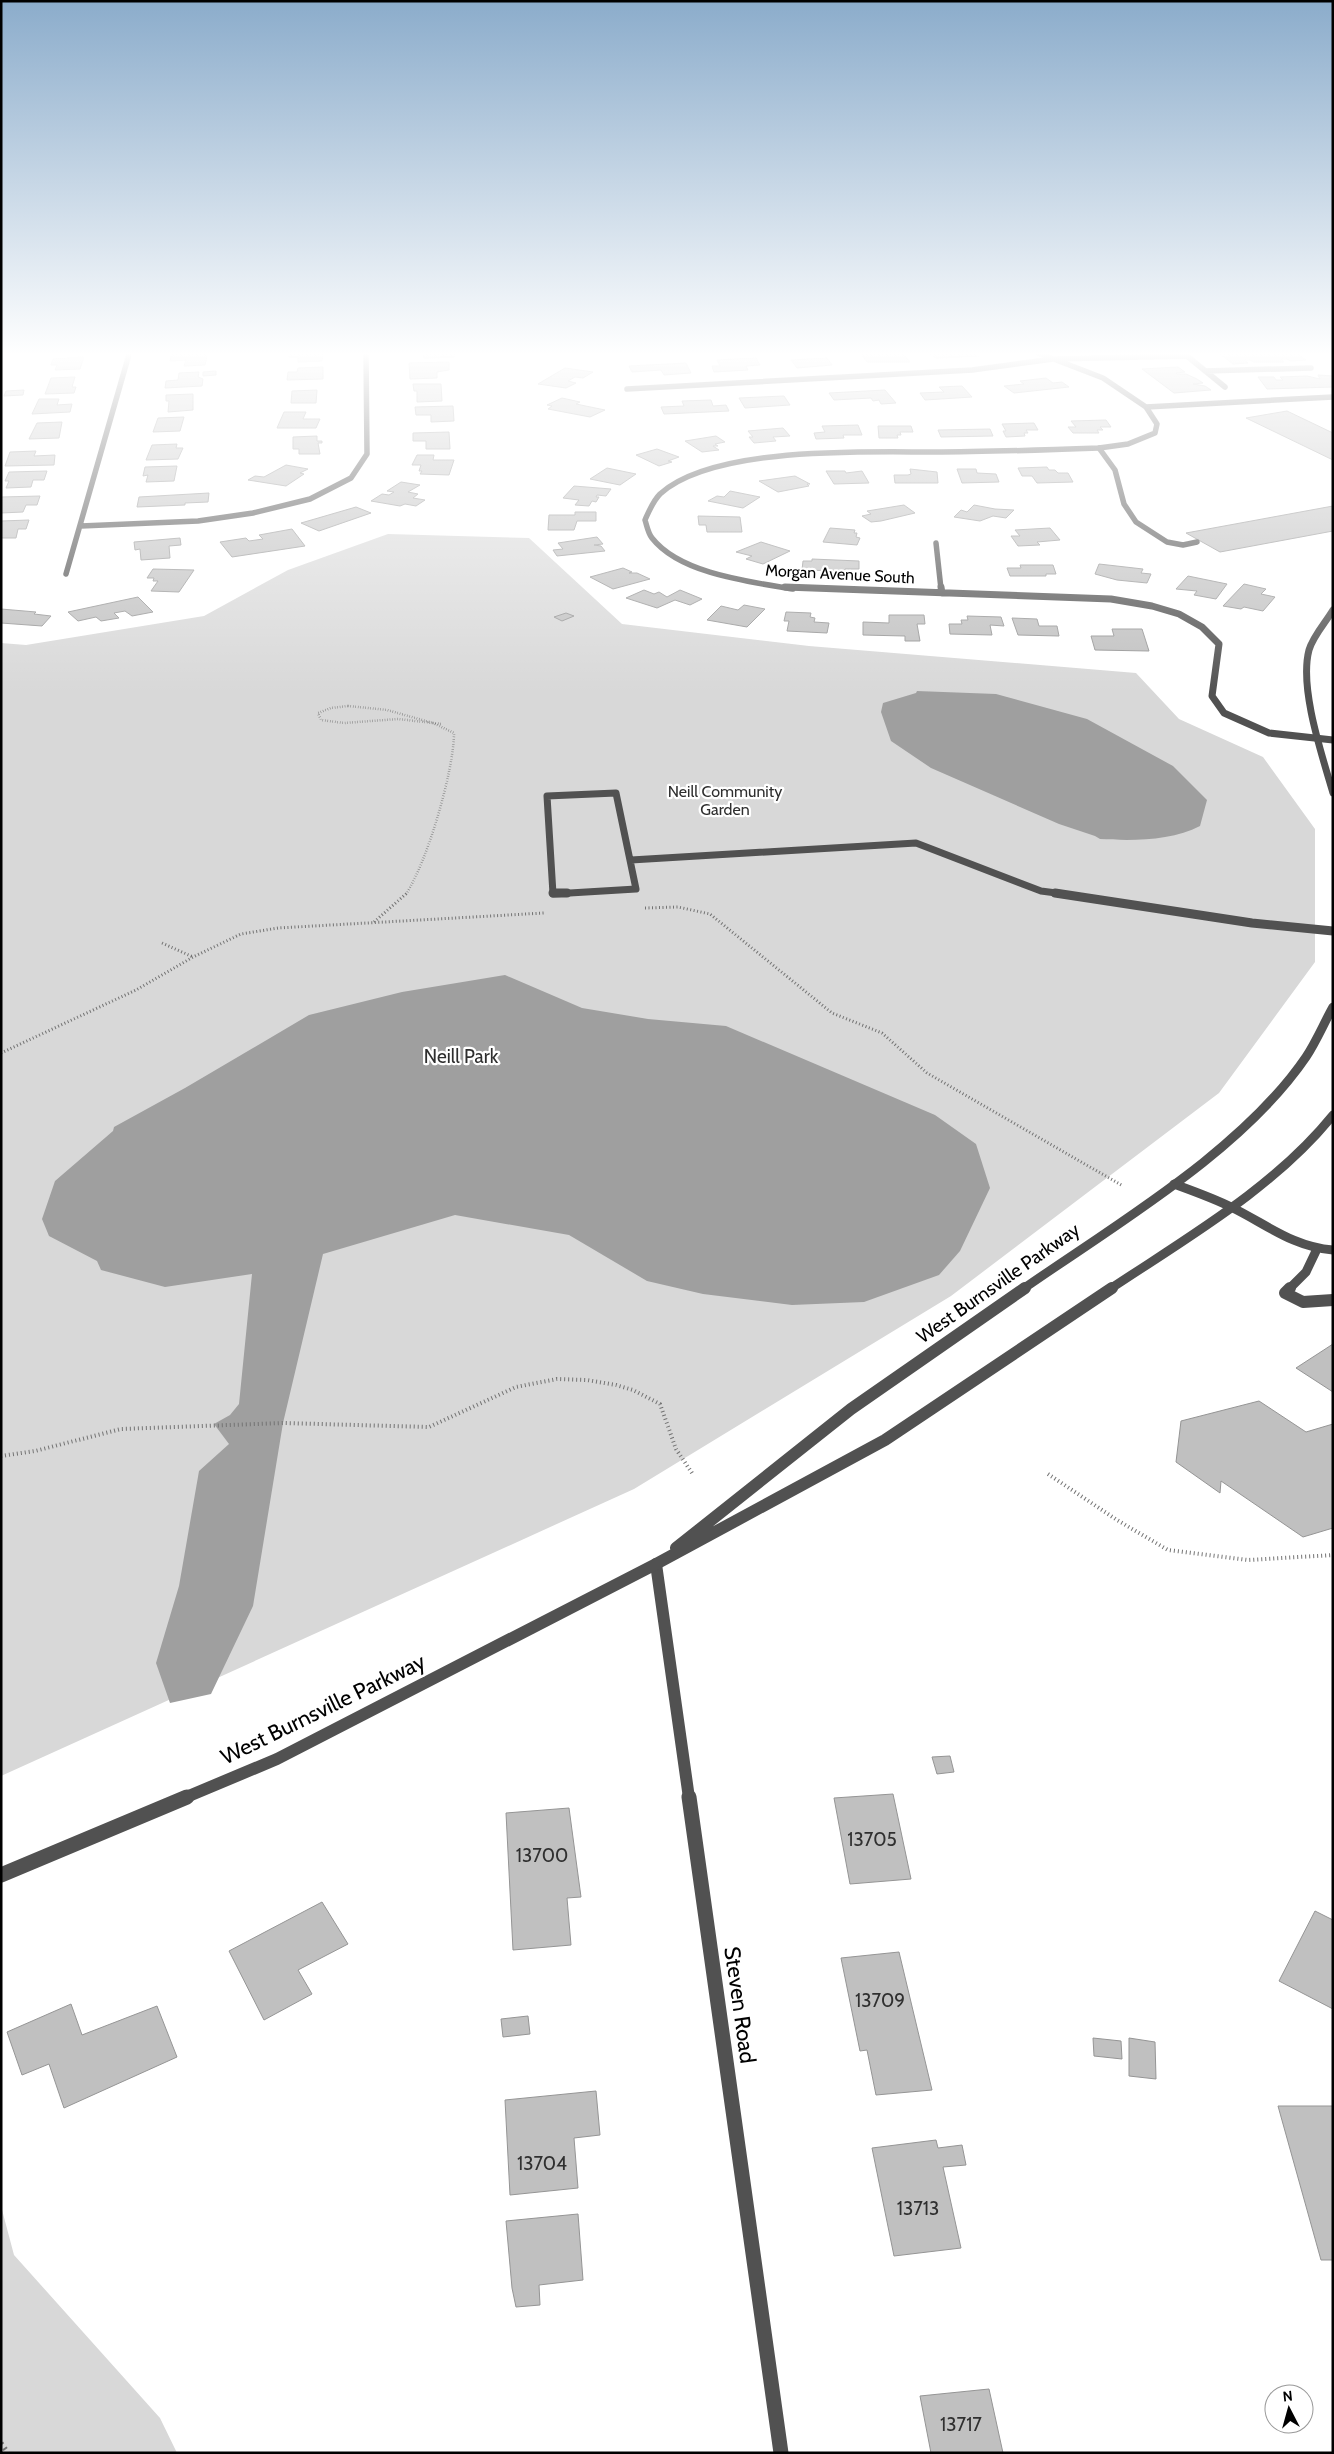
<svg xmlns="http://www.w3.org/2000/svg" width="1334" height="2454" font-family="Cabin,sans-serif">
<rect width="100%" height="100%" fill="#fff"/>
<path fill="#d8d8d8" d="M388 534 529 538 622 624 809 646 1136 673 1179 719 1263 757 1315 829V962L1219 1093 951 1296 634 1489 1 1776V643L26 645 204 616 288 570Z
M1 2206 14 2255 160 2418 177 2453H1Z"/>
<path fill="#9f9f9f" d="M917 691 996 694 1087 719 1173 766 1207 800 1200 826C1172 841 1131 841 1100 839L1095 836 1059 824 931 768 891 741 881 712 883 703 916 693Z
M505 975 582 1008 648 1019 726 1026 935 1115 976 1144 990 1188 960 1251 939 1275 864 1302 792 1305 703 1294 647 1281 569 1235 455 1215 323 1254 283 1423 253 1606 211 1694 170 1703 156 1663 179 1586 199 1471 229 1444 214 1424 230 1415 239 1404 252 1274 165 1287 101 1270 97 1261 49 1236 42 1219 55 1181 113 1131 114 1127 185 1088 309 1015 402 992Z"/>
<path fill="#c0c0c0" stroke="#959595" d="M298 351H323L322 361 298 362V357H289V353H298Z
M408 351H454V357L424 358 423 352Z
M886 351H901L910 362H867L862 355 888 353Z
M926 351H971L979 356 936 358Z
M1254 351H1293L1306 360 1291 361 1287 359H1281L1284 362H1254L1250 360H1244L1248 363 1233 364 1219 353Z
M208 352 205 365 184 366 186 360 170 361 172 353Z
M84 357 80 369 55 370 57 365H51L53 359Z
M756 358 760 365 746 366 748 370 714 372 712 366H720L717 360Z
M827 358 832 365 797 368 791 360Z
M449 362V370L437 372V378L410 379 409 363Z
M686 363 691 373 664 375 661 370 632 372 629 366Z
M323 367V379L287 380 288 372H297L298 368Z
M1178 367 1185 372 1176 373 1177 374H1186L1197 379 1203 383 1193 384 1205 386 1211 390 1174 393 1142 369Z
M565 368 593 372 583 378 575 377 568 381 576 383 566 388 538 384Z
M216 371V375L203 376V372Z
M199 372 198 377 203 379 202 386 165 388 166 381 178 380 179 373Z
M1318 375 1333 376V387L1267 389 1258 377H1274L1276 380H1283L1280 377 1307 376 1320 379Z
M75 377 72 387H76L74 393 45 394 51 378Z
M1046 378 1053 383 1062 382 1069 387 1014 393 1004 386 1024 384 1020 381Z
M413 384H441L442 401 417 402V391H414Z
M962 386 972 397 925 400 920 393 944 392 939 387Z
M24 390 23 395 4 396 6 391Z
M317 390 316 403H291L292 391Z
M885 390 896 403 881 404 879 400 873 401 871 398 834 400 829 393Z
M193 394V410L168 412 169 401H166V395Z
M784 396 790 405 745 408 739 398Z
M562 398 580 402 576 404 605 410 590 417 548 409 552 406 547 405Z
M39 399H59L57 405 72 404 70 412 32 414Z
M711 400 713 406 726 405 729 411 664 414 661 407 684 406 682 401Z
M453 406 454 421 431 422V415H416L415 407Z
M1287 411 1333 433V460L1246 418Z
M284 412H306L303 419H320L316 428H277Z
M184 417 180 431 153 432 158 418Z
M1106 420 1111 427H1100L1103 430H1097L1099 433H1073L1068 427H1076L1071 421Z
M62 422 59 438 29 439 37 423Z
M1034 423 1038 430H1026L1028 433H1024L1025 436 1006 437 1003 431H1006L1002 424Z
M858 425 862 435H843L844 438 816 439 814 433 825 432 822 426Z
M878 426H911L913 432H900L901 435H897L898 438H879Z
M783 428 790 436 773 437 776 441 754 443 749 437H753L748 431Z
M990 429 993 436 941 437 938 430Z
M449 432 450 449H426V441H413V433Z
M317 436V441H322V443H318L320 454H299V449H293V437Z
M716 436 725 442 715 444 718 446H713L719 450 702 452 685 441Z
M177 444 176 448H183L178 459 146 460 152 445Z
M657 449 679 457 668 461 672 462 659 466 636 455Z
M36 451 34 456 55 455 54 465 5 466 10 452Z
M417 455H434L433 460H454L449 475 420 474 422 471H419L421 465H412Z
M286 465 308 469 300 473 304 474 286 486 248 480 255 476 264 477Z
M177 466 174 481 146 482 148 475 143 476 145 467Z
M1047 467 1049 470H1055L1058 473H1068L1073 482 1037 483 1032 476H1022L1018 468Z
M607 468 636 474 620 485 590 479Z
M910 469 937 472 938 483H895L894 475H908L911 474Z
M957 469H976L977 473 996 474 999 482 962 483Z
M47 471 44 480H33L31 487 6 488 9 481H5L9 472Z
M826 471H845L846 473 862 471 869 483 834 484Z
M795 476 810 484H807L809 486 778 492 759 481Z
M401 482 420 485 408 492 418 494 413 498 425 500 416 506 405 504 400 506 371 501 382 494 389 495 394 492 387 491Z
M574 486 611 489 606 496 597 495 596 497H599L596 502 592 501 589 506 575 505 579 500 563 498Z
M730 491 760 497 743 508 708 501 717 496 724 497Z
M209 493 208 502 185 503V505L137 507 139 497Z
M40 496 37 505H26L23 512 1 513V497Z
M904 505 915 513 881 521 871 522 862 516 871 514 867 511Z
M974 505 995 509 1014 510 1006 518 993 516 980 521 954 517 961 510 967 512Z
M1333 506V531L1220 552 1186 533Z
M356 507 371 513 319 531 301 523Z
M575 512H596V521H577L574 530H548L549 515H575Z
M698 516 740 517 742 532H707L706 525H699Z
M29 520 26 529H18L16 538H1V521Z
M830 528 855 530 854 533H857L856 537 860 538 857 545 823 542Z
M1050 528 1060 540 1037 542 1040 545 1018 546 1011 536H1020L1015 530Z
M292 529 305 546 232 557 220 542 246 538 249 541 263 539 259 535Z
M597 537 603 544 594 545 601 546 605 551 557 556 553 550 563 549 558 543Z
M180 538 181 545 169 546 170 558 141 560 140 549 135 550 134 542Z
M761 542 790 551 763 564 746 559 752 556 736 552Z
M812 559 859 561V569H845V571L802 570 803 561H812Z
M1099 564 1143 569 1141 573 1151 574 1147 583 1117 580 1095 574Z
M1020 565H1053L1056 574H1046V576H1010L1007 568H1021Z
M623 568 632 572 629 573H637L650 579 613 589 590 577Z
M153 569 194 570 179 592 151 591 158 581H153L154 578H147Z
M1188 576 1227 584 1216 599 1194 595 1197 591 1176 589Z
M1244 584 1266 589 1261 594 1275 597 1263 611 1244 607 1241 609 1223 606Z
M644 590 654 594 659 592 667 597 680 590 702 599 690 605 675 600 657 608 626 598Z
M138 597 153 612 132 616 125 611 114 613 119 618 101 621 96 617 78 621 68 612Z
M744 605 765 609 747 627 707 620 721 606 738 610Z
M1 609 36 612 34 614 51 616 42 626 1 623Z
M786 612 811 613 810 617 815 618 814 622 829 623 827 633 787 631 789 621H784Z
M566 613 574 616 562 621 554 617Z
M889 615H924L925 624H917L920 641H905V636L863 635V622L889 623Z
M967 616 1001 617 1004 626 990 625 992 635 950 634 949 624H962L961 620H968Z
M1012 618 1037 619 1039 626H1057L1059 636 1018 635Z
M1112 629H1142L1149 651 1095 650 1091 636H1114Z
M1333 1344V1392L1296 1368Z
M1259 1401 1306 1432 1333 1424V1528L1303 1537 1221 1481 1220 1493 1176 1462 1181 1421Z
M950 1756 954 1772 937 1774 932 1757Z
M893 1794 911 1879 850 1884 834 1798Z
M569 1808 581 1897 567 1898 571 1945 513 1950 506 1813Z
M322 1902 348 1944 298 1970 312 1994 264 2020 229 1951Z
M1315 1911 1333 1920V2009L1279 1981Z
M899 1952 932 2090 876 2095 867 2050 860 2051 841 1958Z
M71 2004 82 2035 157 2006 177 2057 64 2108 49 2064 22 2075 7 2032Z
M528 2016 530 2034 503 2037 501 2019Z
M1093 2038 1121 2041 1122 2059 1094 2056Z
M1129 2038 1155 2042 1156 2079 1129 2076Z
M596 2091 600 2135 574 2138 578 2188 510 2195 505 2100Z
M1278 2106H1333V2260H1321Z
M936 2140 938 2148 962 2145 966 2165 943 2167 961 2248 894 2256 872 2148Z
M578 2214 583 2280 539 2285 540 2305 516 2307 512 2288 506 2221Z
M989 2389 1003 2453H931L920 2396Z"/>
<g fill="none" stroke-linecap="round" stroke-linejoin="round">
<path stroke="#737373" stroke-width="2.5" stroke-dasharray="0.5 2" stroke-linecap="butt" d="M348 706 387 710 433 723 398 719 344 723 321 720 318 713 331 708Z
M433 723 442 724
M406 894C427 863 454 770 454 733L433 723"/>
<path stroke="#737373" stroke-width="3" stroke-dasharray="1 2.5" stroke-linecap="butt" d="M645 908 678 907 710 914 832 1013 882 1033 927 1073 1123 1186
M374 922 407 893
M162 943 193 957
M1 1053 136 990 193 957 241 934 278 928 544 913"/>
<path stroke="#737373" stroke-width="4" stroke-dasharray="1 3" stroke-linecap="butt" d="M1 1456 35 1451 121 1429 283 1423 429 1427 516 1387 557 1379 587 1380 616 1385 633 1390 660 1404 676 1449 692 1473
M1048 1474 1117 1520 1168 1550 1248 1560 1333 1555"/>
<path stroke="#737373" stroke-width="5" stroke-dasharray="2 4" stroke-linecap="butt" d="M1 2443 8 2453"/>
<path stroke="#515151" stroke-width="5.5" d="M1099 448 1115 470 1124 504 1136 522 1167 542 1183 545 1197 542"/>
<path stroke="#515151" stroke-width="7" d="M616 793 636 889 553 894 547 796Z
M631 860 916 843 1041 891 1064 894"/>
<path stroke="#515151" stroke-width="9" d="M553 893H567
M1055 893 1252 923 1333 931
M1174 1184C1193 1191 1213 1198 1231 1207 1266 1224 1293 1247 1333 1250
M1289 1289 1306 1272 1316 1251"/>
<path stroke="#515151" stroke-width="12" d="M1290 1288 1285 1293 1303 1302 1333 1300"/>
<path stroke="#515151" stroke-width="5.5" d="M1205 371 1311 368
M627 389 972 370 1053 359 1187 356 1225 387
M1146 407 1333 397
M81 526 198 521 253 513 310 499 351 478 367 454 366 351
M936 543 941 589
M66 574 130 351
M793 589C751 582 680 574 652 538 648 533 647 526 645 520 649 511 653 501 660 494 713 446 864 452 933 452 988 452 1044 450 1099 448L1128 444 1155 433 1157 424 1146 407 1103 378 1033 351"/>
<path stroke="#515151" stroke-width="7" d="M785 587 1111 599 1152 606 1179 614 1202 627 1219 644 1212 696 1224 713 1269 733 1333 740
M941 587 942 593"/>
<path stroke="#515151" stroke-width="12" d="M656 1564 689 1798"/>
<path stroke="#515151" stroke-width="15" d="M689 1797 781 2453"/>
<path stroke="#515151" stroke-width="7" d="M1333 610C1326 622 1313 636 1309 650 1299 688 1322 755 1333 793"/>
<path stroke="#515151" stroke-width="9" d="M1023 1289C1116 1224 1242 1151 1306 1057 1316 1042 1324 1023 1333 1007
M1110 1289C1188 1237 1274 1188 1333 1115"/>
<path stroke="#515151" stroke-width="12" d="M676 1548 851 1409 1025 1288
M184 1798 277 1759 656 1564 885 1440 1112 1288"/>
<path stroke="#515151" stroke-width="15" d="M1 1875 187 1797"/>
</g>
<linearGradient id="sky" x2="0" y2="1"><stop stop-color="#8baccb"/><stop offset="0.51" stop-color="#fff"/><stop offset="1" stop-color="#fff" stop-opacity="0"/></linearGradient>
<rect width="1334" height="694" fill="url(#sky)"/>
<g text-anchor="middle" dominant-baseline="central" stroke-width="4.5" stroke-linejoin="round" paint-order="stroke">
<g font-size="16" fill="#000" stroke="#fff">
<text transform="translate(840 574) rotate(3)">Morgan Avenue South</text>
</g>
<g font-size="16" fill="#2f2f2f" stroke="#fff">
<text x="725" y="791">Neill Community<tspan x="725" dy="18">Garden</tspan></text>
</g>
<g font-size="19" fill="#2f2f2f" stroke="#fff">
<text x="461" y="1056">Neill Park</text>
</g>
<g font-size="19" fill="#000" stroke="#fff">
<text transform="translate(998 1283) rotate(-35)">West Burnsville Parkway</text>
</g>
<g font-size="19" fill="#303030">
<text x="872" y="1839">13705</text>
<text x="542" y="1855">13700</text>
<text x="880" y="2000">13709</text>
<text x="542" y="2163">13704</text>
<text x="918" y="2208">13713</text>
<text x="961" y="2424">13717</text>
</g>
<g font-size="22" fill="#000" stroke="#fff">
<text transform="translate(323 1709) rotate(-26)">West Burnsville Parkway</text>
<text transform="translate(740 2005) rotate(82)">Steven Road</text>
</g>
</g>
<rect width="1334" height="2454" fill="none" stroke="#000000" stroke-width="5"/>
<g transform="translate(1289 2409) rotate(354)"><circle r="24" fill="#ffffff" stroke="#999999"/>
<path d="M0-4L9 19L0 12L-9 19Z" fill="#000000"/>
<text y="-8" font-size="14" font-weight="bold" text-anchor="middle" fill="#000000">N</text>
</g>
</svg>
